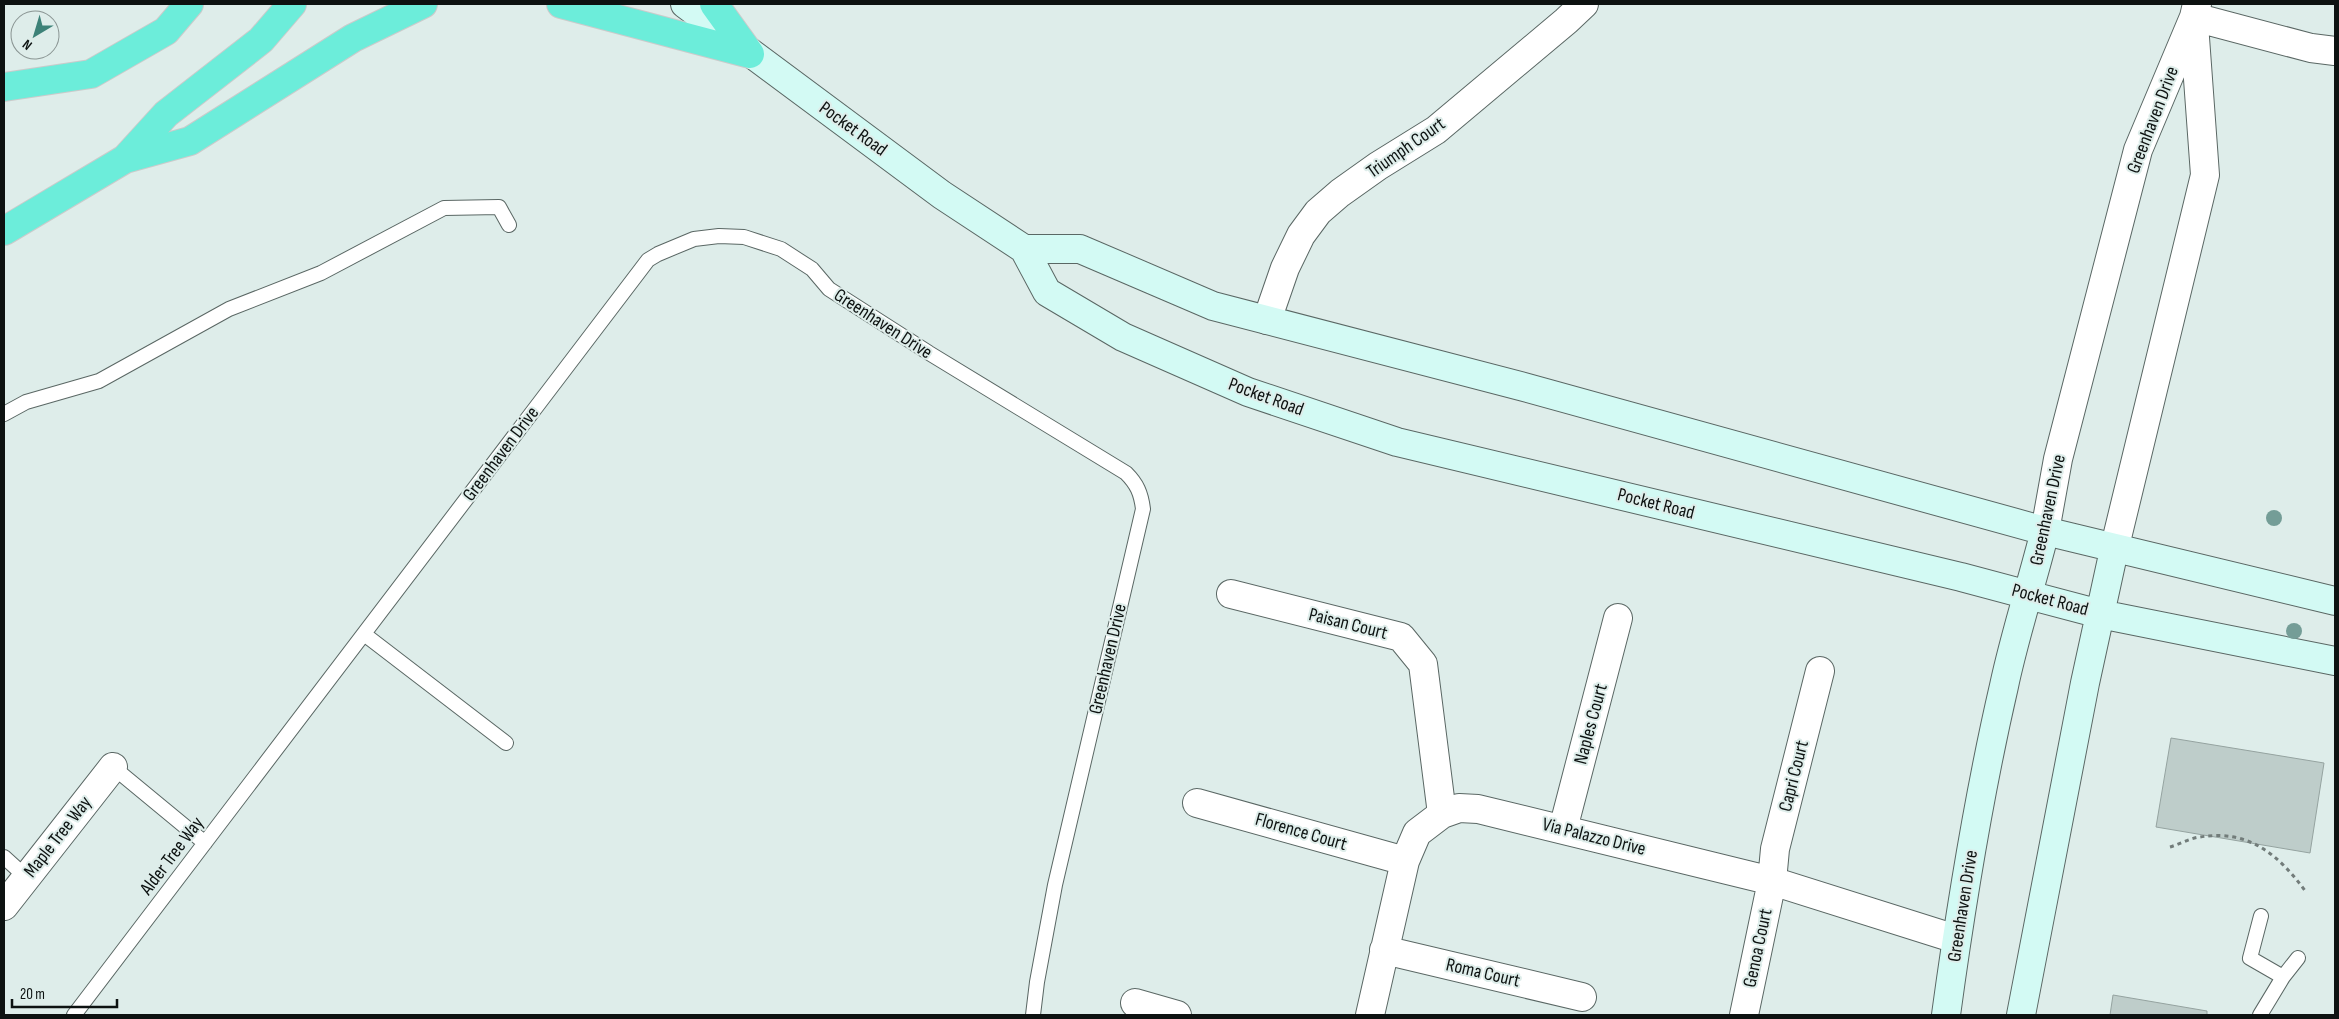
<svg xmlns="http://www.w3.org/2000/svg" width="2339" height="1019" font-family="'Sofia Sans Condensed',sans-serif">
<rect width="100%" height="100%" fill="#deedea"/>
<path fill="#becdca" stroke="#95a3a0" d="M2171 738 2324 763 2310 853 2156 827Z
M2113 995 2207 1011V1015H2110Z"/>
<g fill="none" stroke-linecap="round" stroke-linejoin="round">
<g stroke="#5a6764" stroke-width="16">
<path id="lane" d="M4 414 26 402 99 381 229 309 321 273 444 208 499 207 509 225
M364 634 506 743
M113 767 205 843
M4 857 26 877
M2261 916 2250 958 2283 977
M74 1015 648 260 658 254 694 239 719 236 744 237 781 249 812 269 829 289 929 353 1126 473C1137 484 1141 493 1143 509L1055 885 1037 982 1033 1015
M2260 1015 2283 977 2298 958"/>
</g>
<g stroke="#5a6764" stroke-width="30">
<path id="street" d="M2194 17 2311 48 2335 51
M1267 320 1285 268 1301 235 1318 212 1340 193 1378 166 1436 130 1566 21 1584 4
M2045 531 2058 459 2138 150 2194 17 2197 4
M2114 550 2205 175 2194 24
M1231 594 1401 637 1423 664 1442 814
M1197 803 1405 861
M1563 829 1618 618
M4 906 113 767
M1384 950 1582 997
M1135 1003 1177 1015
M1370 1015 1405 861 1417 833 1442 814 1459 808 1478 809 1772 881 1956 939
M1744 1015 1772 881 1775 849 1820 671"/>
</g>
<g stroke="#5a6764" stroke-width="30">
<path id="secondary" d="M685 4 942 195 1024 249 1047 292 1123 337 1248 392 1397 442 1961 577 2100 614 2335 661
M1024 249H1080L1213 306 1524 387 2045 531 2335 601
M1946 1015C1961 905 1979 794 2004 686 2015 634 2032 583 2045 531
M2021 1015 2085 683 2114 550"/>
</g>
<g stroke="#cacbcb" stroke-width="30">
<path id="highway" d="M561 4 750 54
M714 4 750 54
M4 87 91 74 166 31 189 4
M125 159 166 114 261 40 292 4
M4 231 125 159 190 141 353 38 423 4"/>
</g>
<path stroke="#727c7a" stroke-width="3" stroke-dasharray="4 4" stroke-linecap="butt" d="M2170 847C2180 844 2190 838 2200 837 2249 829 2279 855 2306 892"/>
<use href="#lane" stroke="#fff" stroke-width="14"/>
<use href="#street" stroke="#fff" stroke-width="28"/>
<use href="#secondary" stroke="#d3faf4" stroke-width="28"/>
<use href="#highway" stroke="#6cedda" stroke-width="28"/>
</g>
<g fill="#749d97">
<circle cx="2274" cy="518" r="8"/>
<circle cx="2294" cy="631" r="8"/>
</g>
<g text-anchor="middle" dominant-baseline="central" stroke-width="4" stroke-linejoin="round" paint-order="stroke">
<g font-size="19" fill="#0d1211" stroke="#deedea">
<text transform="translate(2153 120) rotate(-69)">Greenhaven Drive</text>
<text transform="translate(853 129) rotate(36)">Pocket Road</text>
<text transform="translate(1406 148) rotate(-35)">Triumph Court</text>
<text transform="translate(883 324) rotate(33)">Greenhaven Drive</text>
<text transform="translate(1266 397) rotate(20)">Pocket Road</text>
<text transform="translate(501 454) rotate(-53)">Greenhaven Drive</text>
<text transform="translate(1656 504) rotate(14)">Pocket Road</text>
<text transform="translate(2048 510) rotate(-78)">Greenhaven Drive</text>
<text transform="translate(2050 600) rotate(15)">Pocket Road</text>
<text transform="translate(1348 624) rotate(14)">Paisan Court</text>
<text transform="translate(1108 659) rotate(-77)">Greenhaven Drive</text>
<text transform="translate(1591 724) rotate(-75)">Naples Court</text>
<text transform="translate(1794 776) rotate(-76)">Capri Court</text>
<text transform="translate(1301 832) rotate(16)">Florence Court</text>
<text transform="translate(58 837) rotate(-52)">Maple Tree Way</text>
<text transform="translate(1594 837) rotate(14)">Via Palazzo Drive</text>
<text transform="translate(172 856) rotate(-53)">Alder Tree Way</text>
<text transform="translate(1963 906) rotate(-81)">Greenhaven Drive</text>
<text transform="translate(1758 948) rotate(-78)">Genoa Court</text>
<text transform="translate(1483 973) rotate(13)">Roma Court</text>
</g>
</g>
<rect width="2339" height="1019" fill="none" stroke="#0d1211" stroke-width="10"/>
<g transform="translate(35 35) rotate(218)"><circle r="24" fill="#deedea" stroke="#8a9593"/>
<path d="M0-4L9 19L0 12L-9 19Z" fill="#3d8278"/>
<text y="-8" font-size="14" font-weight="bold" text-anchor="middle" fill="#0d1211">N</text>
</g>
<path d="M12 999v8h105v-8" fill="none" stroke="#0d1211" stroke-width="2.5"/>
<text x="20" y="999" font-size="15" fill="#0d1211" stroke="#deedea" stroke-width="4" paint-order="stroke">20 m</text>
</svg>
